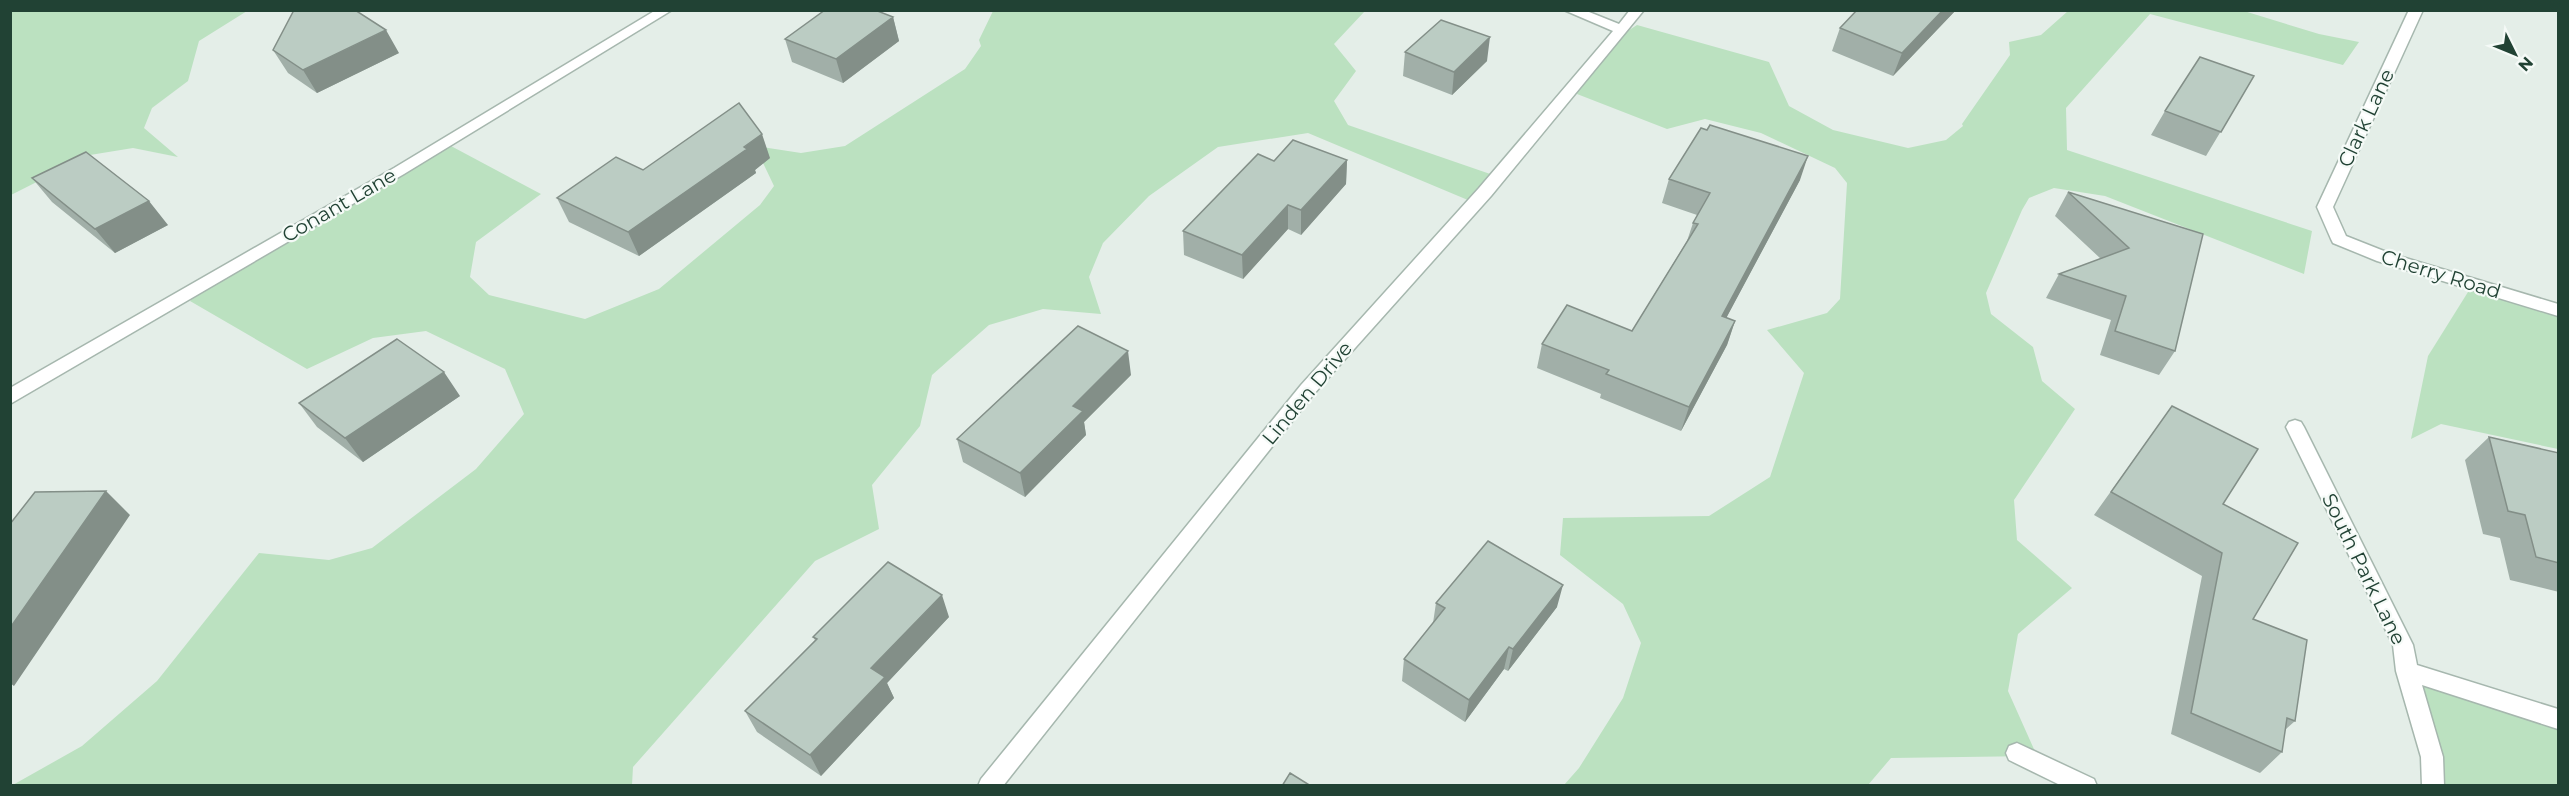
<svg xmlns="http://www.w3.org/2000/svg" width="2569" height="796" font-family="Montserrat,sans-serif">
<rect width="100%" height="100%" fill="#e4eee8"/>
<path fill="#bbe1c0" d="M11 11H247L199 41 188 81 152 108 144 128 178 157 133 148 90 155 11 195Z
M993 11H1365L1334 44 1356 71 1334 101 1348 125 1496 176 1475 203 1308 133 1218 147 1149 196 1103 243 1089 277 1101 314 1043 309 989 325 932 375 920 426 872 485 879 529 815 561 633 767 632 785 11 786 82 746 157 681 259 553 329 560 372 548 476 469 524 414 505 369 426 331 373 338 307 369 190 301 205 288 431 155 451 146 541 194 476 242 470 277 489 295 585 319 659 289 760 205 774 186 755 146 801 153 845 146 965 69 981 46 979 40Z
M2068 11H2244L2319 34 2359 42 2343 65 2150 14 2066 108 2067 150 2312 231 2304 274 2105 196 2054 188 2029 198 2022 210 1986 293 1991 314 2033 347 2042 381 2075 409 2014 500 2017 540 2072 588 2018 634 2008 691 2037 756 1891 758 1868 785H1564L1579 768 1623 698 1641 643 1623 604 1560 555 1563 518 1709 516 1770 477 1804 373 1767 330 1827 313 1840 299 1847 183 1835 168 1761 133 1705 119 1667 129 1577 94 1579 87 1623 34 1637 25 1769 62 1789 106 1833 130 1908 148 1946 140 1963 126 1962 124 2010 55 2009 42 2041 35Z
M2473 284 2558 311V449L2441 424 2411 439 2428 356Z
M2407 671 2558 719V785H2433Z"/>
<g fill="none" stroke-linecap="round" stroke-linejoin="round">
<g stroke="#a6b7ae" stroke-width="3">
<path id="street" d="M656 10H672L404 174 10 404V388L394 168Z
M1564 10H1584L1619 24 1630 10H1644L1491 196 1313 395 1003 786H978L981 779 1301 385 1479 188 1613 31Z
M2409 10H2423L2333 207 2346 236 2389 253 2558 304V316L2377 261 2333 243 2331 239 2317 207Z
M2295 420 2301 422 2304 427 2413 645 2417 665 2558 709V729L2422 685 2443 757 2444 786H2422L2421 757 2396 671 2393 645 2286 427 2289 422Z
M2017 743 2094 779 2097 786H2062L2009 760 2006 753 2009 746Z"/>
</g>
<use href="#street" fill="#fff" fill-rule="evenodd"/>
</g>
<path fill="#a1afa8" d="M1956 10 1893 76 1832 51 1840 28Z
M893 17 899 41 843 83 792 62 785 39Z
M273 50 399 53 317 93 288 73Z
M1405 52 1487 61 1452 95 1403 76Z
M2254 76 2206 156 2151 135 2165 111Z
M770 158 755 170 756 173 639 256 569 222 557 198 643 170Z
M1347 160 1346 184 1301 235 1288 229 1243 279 1184 255 1183 231Z
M32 178 168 225 115 253 52 202Z
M1669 179 1800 180 1726 318 1735 321 1727 345 1681 431 1600 398 1601 394 1537 368 1542 344 1632 331 1687 241 1693 223 1697 215 1662 203Z
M2068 192 2203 234 2175 351 2159 375 2100 355 2111 320 2046 298 2059 274 2101 259 2055 216Z
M1131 375 1084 422 1086 435 1025 497 963 462 957 439Z
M460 396 363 462 317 427 299 403Z
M2172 406 2223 504 2253 619 2295 721 2285 730 2282 752 2260 773 2171 734 2202 576 2094 515Z
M2489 437 2559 453V592L2510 580 2500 538 2483 534 2465 460Z
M1436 603 1557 607 1508 671 1504 669 1465 722 1402 681 1404 659 1433 623Z
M949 617 887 683 894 698 821 776 757 732 745 711 815 640 813 637Z"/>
<path fill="#838f88" d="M1943 10H1956L1893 76 1902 53Z
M893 17 899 41 843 83 836 59Z
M386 30 399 53 317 93 303 70Z
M1490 37 1487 61 1452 95 1454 72Z
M762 134 770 158 755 170 756 173 639 256 628 232Z
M1808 156 1800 180 1714 341 1722 316Z
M1347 160 1346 184 1301 235V210Z
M149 201 168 225 115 253 95 229Z
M1288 205V229L1243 279 1242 255Z
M1735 321 1727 345 1681 431 1689 407Z
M1128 351 1131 375 1084 422 1086 435 1025 497 1020 473 1073 406Z
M444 372 460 396 363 462 345 438Z
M106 491 130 515 14 686 10 683V628Z
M1563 585 1557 607 1508 671 1513 649Z
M942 595 949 617 887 683 894 698 821 776 810 755 871 668Z
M1509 647 1504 669 1465 722 1469 700Z"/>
<path fill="#bbccc3" stroke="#838f88" stroke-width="1.5" d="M294 10H355L386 30 303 70 273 50Z
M825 10H875L893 17 836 59 785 39Z
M1857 10H1943L1902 53 1840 28Z
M1441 20 1490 37 1454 72 1405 52Z
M2200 57 2254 76 2221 132 2165 111Z
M739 103 762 134 744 147 747 149 628 232 557 198 616 157 643 170Z
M1710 125 1808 156 1722 316 1735 321 1689 407 1606 374 1609 370 1542 344 1567 305 1632 331 1698 224 1693 223 1710 193 1669 179 1701 128 1707 130Z
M1293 140 1347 160 1301 210 1288 205 1242 255 1183 231 1258 154 1274 161Z
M86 152 149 201 95 229 32 178Z
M2068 192 2203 234 2175 351 2115 331 2126 296 2059 274 2129 248Z
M1078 326 1128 351 1073 406 1083 411 1020 473 957 439Z
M397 339 444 372 345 438 299 403Z
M2172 406 2258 449 2223 504 2298 543 2253 619 2307 640 2295 721 2287 718 2282 752 2191 713 2222 553 2111 492Z
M2489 437 2559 453V563L2536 557 2525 515 2508 511Z
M106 491 10 628V524L35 492Z
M1488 541 1563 585 1513 649 1509 647 1469 700 1404 659 1445 608 1436 603Z
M888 562 942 595 871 668 885 677 810 755 745 711 817 639 813 637Z
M1290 773 1311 786H1282Z"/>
<g text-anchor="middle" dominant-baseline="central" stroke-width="4.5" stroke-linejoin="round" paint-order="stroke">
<g font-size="20" fill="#214234" stroke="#f5faf7">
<text transform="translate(2366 118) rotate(-65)">Clark Lane</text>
<text transform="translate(339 205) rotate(-30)">Conant Lane</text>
<text transform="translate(2441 274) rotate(17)">Cherry Road</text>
<text transform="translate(1307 393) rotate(-50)">Linden Drive</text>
<text transform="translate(2364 569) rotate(64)">South Park Lane</text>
</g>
</g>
<rect width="2569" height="796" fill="none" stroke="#214234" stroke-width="24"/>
<g transform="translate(2515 54) rotate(133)" stroke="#f5faf7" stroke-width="4.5" paint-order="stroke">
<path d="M0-4.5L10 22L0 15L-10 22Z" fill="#214234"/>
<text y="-9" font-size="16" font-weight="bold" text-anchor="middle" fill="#214234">N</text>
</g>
</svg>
